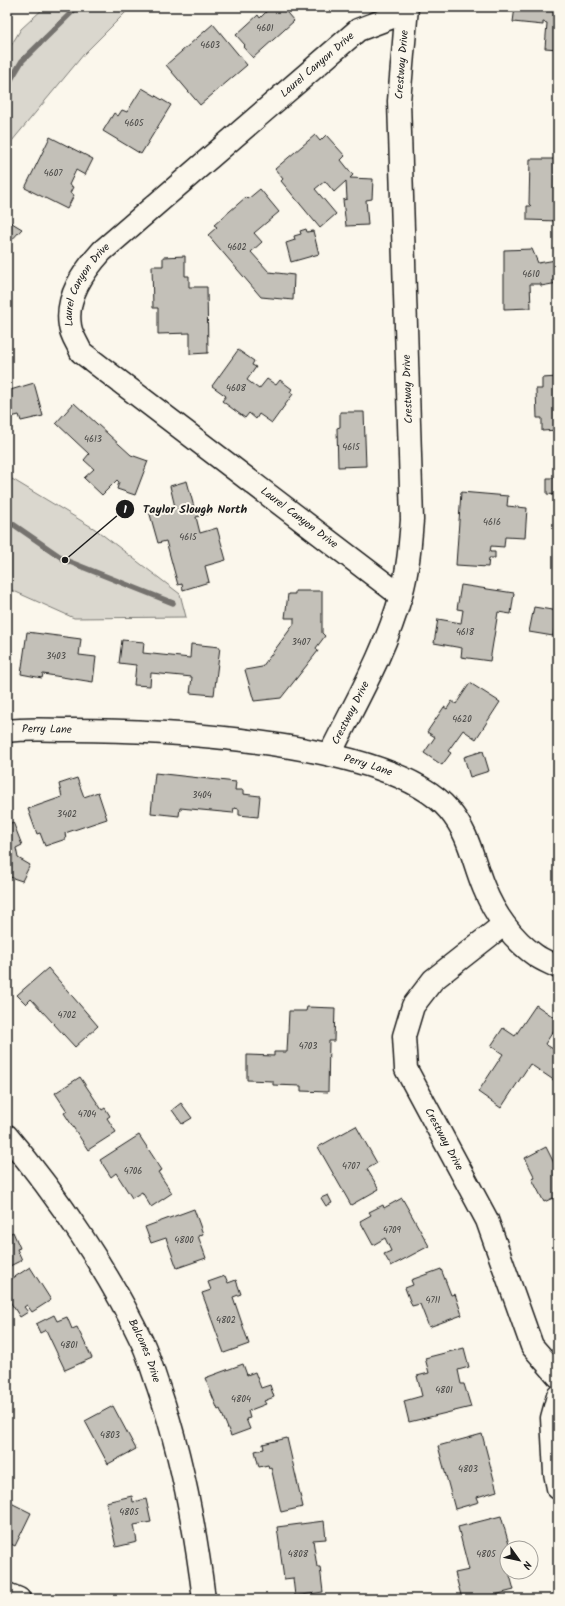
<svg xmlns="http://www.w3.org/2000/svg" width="565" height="1606" font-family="Kalam,sans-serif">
<rect width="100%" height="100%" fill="#fbf7ec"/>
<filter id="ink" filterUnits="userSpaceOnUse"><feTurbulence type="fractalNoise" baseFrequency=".025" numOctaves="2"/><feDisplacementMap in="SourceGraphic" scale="8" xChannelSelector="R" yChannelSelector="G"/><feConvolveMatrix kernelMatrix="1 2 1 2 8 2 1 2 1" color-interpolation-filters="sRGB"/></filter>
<g filter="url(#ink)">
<path fill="#dad7ce" stroke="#7b7a75" d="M45 7H131L84 54 7 147V52L21 29Z
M7 476 95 529 180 594 186 617 74 618 7 588Z"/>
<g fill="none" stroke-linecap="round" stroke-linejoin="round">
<path stroke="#74726e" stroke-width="5.5" d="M7 86 22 61 77 7
M7 520 65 560 173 603"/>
</g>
<path fill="#c3c0b8" stroke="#1c1c1c" d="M267 7H282L294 21 253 58 243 47 245 45 236 35 258 15 260 18 269 9Z
M515 7H558V49L545 48 547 23 543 22V25L513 22Z
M213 24 247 65 200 105 166 65Z
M142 88 171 105 141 154 103 131 114 113 118 116 122 110 127 112Z
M315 135 320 141 326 135 345 156 341 160 353 175 350 178 373 179 372 199 366 200 368 225 346 226 343 200 347 199 346 181 334 192 325 181 315 189 336 214 320 228 281 181 283 179 275 169Z
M50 137 93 159 85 175 76 170 69 185 73 187 70 193 74 195 67 209 25 188Z
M558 152V221L527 220V206H531L529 204 530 159H558Z
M260 189 279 212 254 233 262 242 251 252 269 272 294 275 293 300 261 297 208 235 217 227 214 225 246 197 248 199Z
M7 220 22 229 7 245Z
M306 229 307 232 313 231 319 254 291 262 286 243 295 240 294 236 301 234 300 231Z
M532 249 538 263 556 260 558 283 541 286V284H530L531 308 504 309V250Z
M185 256V276H189V287H207L208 353 190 354V333L158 334V308H153L152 266H163V257Z
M238 350 254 361 252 365 256 367 247 380 259 389 267 379 276 385 280 380 292 389 290 392 293 394 272 423 259 414 256 419 249 413 245 418 222 401 226 396 212 386Z
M558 377V430L542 431V418H537L536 389H542V378Z
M34 383 43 416 21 421 19 415 7 418V391Z
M74 403 131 455 148 461 135 495 117 489 119 482 117 480 102 495 84 478 94 469 84 460 89 454 56 423Z
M340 412H364L366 466 338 467 337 428 340 427Z
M547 478H558V495L547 494Z
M187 481 195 511 210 507 211 513 196 517 200 533 217 528 226 560 205 566 209 582 183 590 182 584 178 585 166 541 158 543 149 511 164 507 165 510 175 507 170 486Z
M461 492 508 496 507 506 527 508 525 538 505 537 504 547 491 546 490 552H495V558H489L488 567 456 565Z
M461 585 514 593 511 614 498 612 490 661 461 657 462 648 434 643 438 619 461 623 463 610 457 609Z
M295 591H322V633L325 636 316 648 318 651 281 698 254 701 245 670 262 667 294 624V618H285L288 594H295Z
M534 607 558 611 553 636 529 632Z
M27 632 81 639 79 655 96 657 93 682 43 674 42 678 21 674Z
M122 640 144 642 143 653 190 658 191 644 220 647 214 695 190 693 192 677 151 673 150 686 134 685 136 665 119 663Z
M470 683 500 702 476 739 463 730 448 751 451 753 442 765 424 753 435 737 427 732 444 707 447 709 452 701 456 704Z
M483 751 489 771 470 777 464 757Z
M155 773 236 782 235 790H243V794L260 796 258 817 239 815V809L234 808 233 813 180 808 179 816 151 813Z
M77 778 84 797 98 792 107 819 65 833 66 839 45 846 40 833 37 834 28 809 62 797 59 784Z
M13 822 22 845 16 848 18 858 30 865 22 881 7 876V825Z
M48 968 98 1026 75 1047 31 999 26 1004 17 995Z
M558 995V1005L553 1002Z
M536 1005 558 1020V1024L545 1044 558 1052V1083L530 1064 501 1108 478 1092 503 1054 491 1046 503 1028 515 1036Z
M307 1007 335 1008 334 1041H329L328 1092 301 1091V1086L273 1085V1081L247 1080V1055L274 1056V1052H287L289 1011H306Z
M80 1077 102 1110 105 1108 110 1116 107 1118 116 1132 88 1150 64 1113 67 1111 55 1093Z
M181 1103 192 1118 182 1124 172 1110Z
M356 1126 377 1163 367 1169 379 1189 351 1205 318 1147Z
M139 1135 162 1170 158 1172 172 1193 151 1207 142 1192 132 1198 116 1173 111 1177 100 1160Z
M546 1147 556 1167 558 1166V1208L553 1198 544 1202 532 1179 535 1178 525 1158Z
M328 1195 332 1203 326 1206 321 1198Z
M402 1198 429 1246 391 1266 384 1254 391 1251 385 1238 373 1245 360 1221 371 1215 369 1212 383 1205 384 1208Z
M194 1209 203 1234 198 1236 206 1258 177 1268 166 1238 151 1243 145 1227Z
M13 1232 20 1248 17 1249 22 1260 8 1267 7 1235Z
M30 1267 51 1300 32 1312 27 1305 24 1307 28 1312 20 1317 7 1297V1282Z
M441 1269 451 1295 455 1294 462 1315 429 1327 420 1304 412 1306 405 1288 413 1285 411 1280Z
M225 1276 228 1283 236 1280 241 1294 233 1297 249 1344 224 1353 202 1293 211 1290 208 1282Z
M54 1315 57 1321 67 1317 72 1329 77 1327 92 1358 65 1370 46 1330 40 1333 36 1324Z
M464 1348 469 1367 458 1370 461 1384H464L471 1407 409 1422 404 1401 422 1396 417 1376 429 1373 425 1358Z
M243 1364 247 1375 255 1372 261 1388 270 1385 274 1397 264 1401 266 1404 248 1411 250 1418 246 1419 250 1429 231 1436 220 1409 218 1410 205 1378Z
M113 1406 136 1449 108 1464 85 1421Z
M482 1434 497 1491 477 1497 479 1502 455 1509 438 1446Z
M287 1438 303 1507 281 1512 271 1467 269 1468 268 1465 259 1467 255 1451 264 1449 263 1444Z
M132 1496 133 1502 146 1499 151 1522 134 1525 137 1542 116 1547 106 1502Z
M7 1501 31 1513 15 1546 7 1542Z
M501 1516 510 1548H507V1572H509L514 1590 479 1599H462L455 1573 469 1570 458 1527Z
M324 1521 326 1539 313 1540 317 1567H320L323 1592 295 1596 293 1578 284 1579 277 1527Z"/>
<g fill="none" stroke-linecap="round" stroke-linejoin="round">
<g stroke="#1c1c1c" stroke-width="25">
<g id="minor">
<path id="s1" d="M401 596 81 352C78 344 71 335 70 326 65 297 84 271 102 251L358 30 406 12"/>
<path id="s2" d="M7 731C29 728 51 730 73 730 161 730 391 741 449 810 470 835 472 859 484 888 494 913 512 939 535 955 542 960 550 963 558 967"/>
<path id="s3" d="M330 754C355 703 386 651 401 595 408 571 410 545 412 520L399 101 407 7"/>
<path id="s4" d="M503 925 433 980 413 1006 404 1036 406 1069 487 1220 532 1346 558 1376"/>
<path id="s5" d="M7 1136C58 1196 109 1272 143 1344 149 1357 153 1372 158 1386 182 1456 195 1526 204 1599"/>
<path d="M558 1396 552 1418 555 1473 558 1488"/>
<path d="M7 1594 19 1599"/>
</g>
</g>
<use href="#minor" stroke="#fbf7ec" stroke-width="22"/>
</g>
</g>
<g text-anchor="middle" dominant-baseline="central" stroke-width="4" stroke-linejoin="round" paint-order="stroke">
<g font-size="9" fill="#464543">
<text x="265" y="28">4601</text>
<text x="210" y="45">4603</text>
<text x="134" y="123">4605</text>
<text x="53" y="173">4607</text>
<text x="237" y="247">4602</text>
<text x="531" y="274">4610</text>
<text x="236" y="388">4608</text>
<text x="93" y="439">4613</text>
<text x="351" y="447">4615</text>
<text x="492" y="522">4616</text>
<text x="188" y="537">4615</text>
<text x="465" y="632">4618</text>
<text x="301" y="642">3407</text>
<text x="56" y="656">3403</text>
<text x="462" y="719">4620</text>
<text x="202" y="795">3404</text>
<text x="67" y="814">3402</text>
<text x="67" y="1015">4702</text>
<text x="308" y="1046">4703</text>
<text x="87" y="1114">4704</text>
<text x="351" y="1166">4707</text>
<text x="133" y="1171">4706</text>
<text x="392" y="1230">4709</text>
<text x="184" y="1240">4800</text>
<text x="433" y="1300">4711</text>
<text x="226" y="1320">4802</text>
<text x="69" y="1345">4801</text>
<text x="444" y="1390">4801</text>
<text x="241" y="1399">4804</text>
<text x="110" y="1435">4803</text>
<text x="468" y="1469">4803</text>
<text x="129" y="1512">4805</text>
<text x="298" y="1554">4808</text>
<text x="486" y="1554">4805</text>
</g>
<g font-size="11" fill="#1c1c1c" stroke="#fbf7ec">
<text stroke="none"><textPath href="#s1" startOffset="800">Laurel Canyon Drive</textPath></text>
<text stroke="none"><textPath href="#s3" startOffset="706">Crestway Drive</textPath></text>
<text stroke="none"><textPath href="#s1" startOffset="477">Laurel Canyon Drive</textPath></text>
<text transform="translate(408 389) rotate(-92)">Crestway Drive</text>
<text transform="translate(299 518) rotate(37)">Laurel Canyon Drive</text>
<text stroke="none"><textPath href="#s3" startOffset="46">Crestway Drive</textPath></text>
<text stroke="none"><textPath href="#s2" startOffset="40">Perry Lane</textPath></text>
<text stroke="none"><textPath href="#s2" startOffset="364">Perry Lane</textPath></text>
<text stroke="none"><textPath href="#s4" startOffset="266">Crestway Drive</textPath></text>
<text stroke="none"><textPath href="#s5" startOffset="256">Balcones Drive</textPath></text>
</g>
</g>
<path fill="none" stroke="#1c1c1c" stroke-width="1.5" d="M65 560L125 509"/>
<g fill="#1c1c1c" stroke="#fbf7ec" stroke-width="1.5">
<circle cx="65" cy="560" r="4"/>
<circle cx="125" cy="509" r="10"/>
</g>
<g font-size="12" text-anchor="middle" font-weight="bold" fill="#fff">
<text x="125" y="513">1</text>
</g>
<g font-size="12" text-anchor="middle" font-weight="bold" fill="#1c1c1c" stroke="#fbf7ec" stroke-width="4" stroke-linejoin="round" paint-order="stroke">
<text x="195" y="513">Taylor Slough North</text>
</g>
<rect width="565" height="1606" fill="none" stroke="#fbf7ec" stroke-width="24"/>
<rect x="12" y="12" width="541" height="1582" fill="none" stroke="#1c1c1c" stroke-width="1.5" filter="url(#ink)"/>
<g transform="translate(519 1560) rotate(123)"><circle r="19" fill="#fbf7ec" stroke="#a29f99"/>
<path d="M0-3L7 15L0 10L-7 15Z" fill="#1c1c1c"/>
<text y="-6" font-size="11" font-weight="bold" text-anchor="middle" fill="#1c1c1c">N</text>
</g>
</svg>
